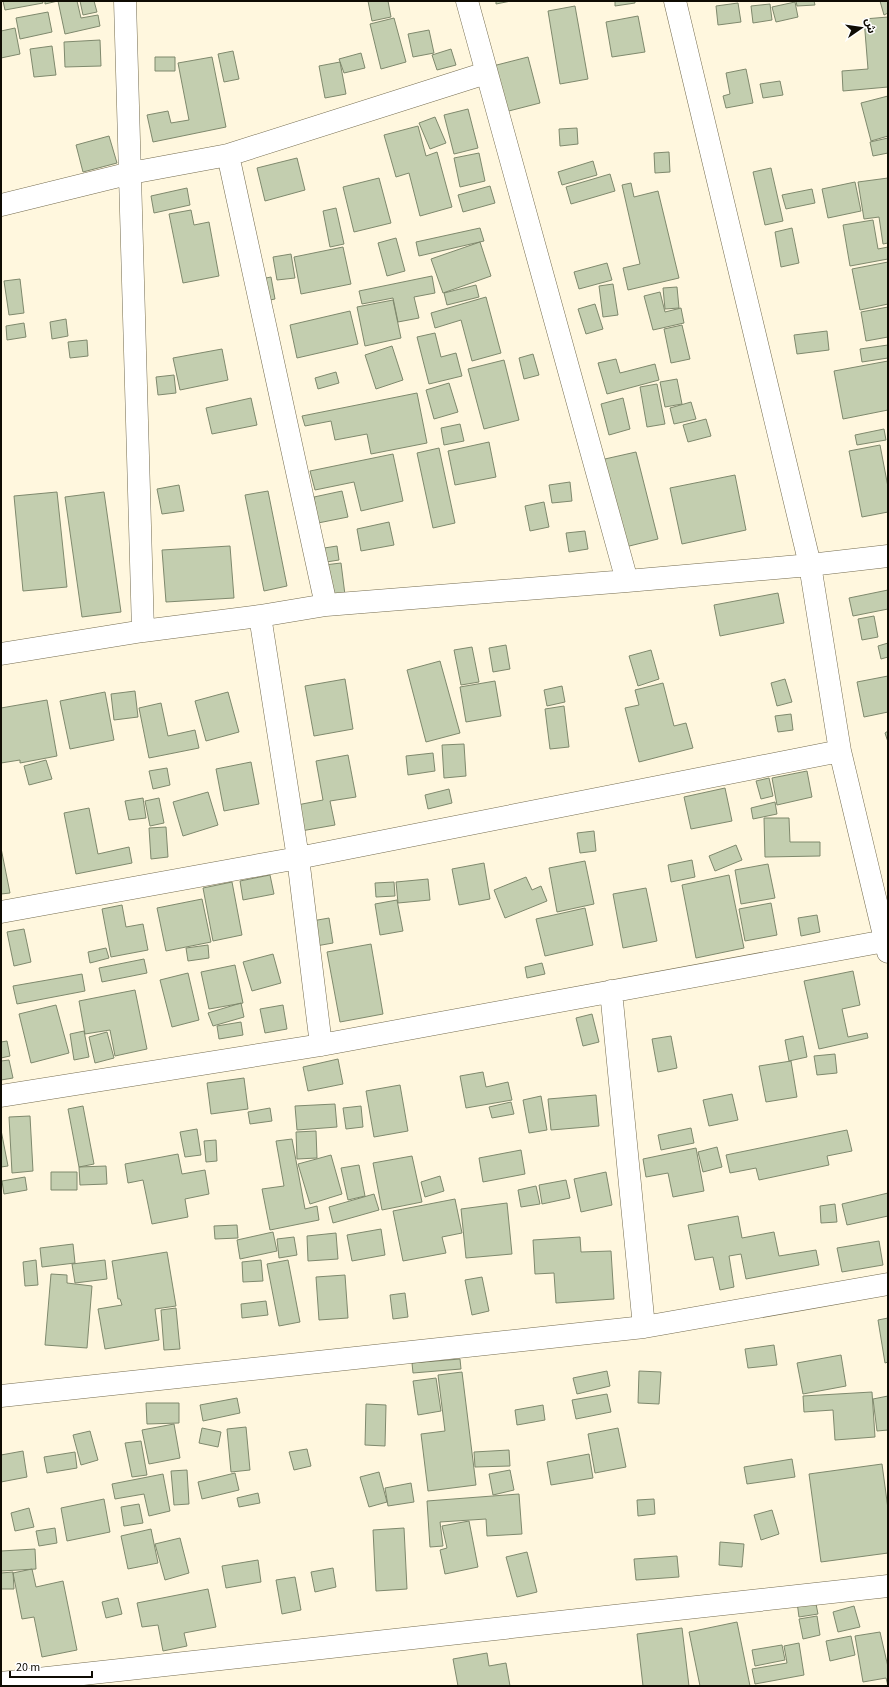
<svg xmlns="http://www.w3.org/2000/svg" width="889" height="1687" font-family="'Source Sans 3','Noto Sans Arabic',sans-serif">
<rect width="100%" height="100%" fill="#fff7de"/>
<path fill="#c3ceaf" stroke="#7f896d" d="M3 1H42L43 3 5 10Z
M45 1H77L81 18 98 15 100 26 65 34 58 1 45 4Z
M80 1H94L97 12 83 15Z
M368 1H388L391 17 372 21Z
M496 1H511L496 4Z
M615 1H635V3L615 6Z
M796 1H814L815 5 797 6Z
M880 1H888V13L884 15Z
M795 2 798 17 776 22 772 7Z
M738 3 741 22 718 25 716 6Z
M770 4 772 20 753 23 751 6Z
M575 6 588 79 560 84 548 11Z
M48 12 52 32 20 39 16 18Z
M638 16 645 52 612 57 606 22Z
M888 17V87L843 91 842 71 868 69 864 19Z
M394 18 406 62 381 69 370 24Z
M15 28 20 54 1 58V31Z
M429 30 434 53 413 57 408 34Z
M100 40 101 66 65 67 64 42Z
M52 46 56 75 34 77 30 49Z
M451 49 456 65 437 70 432 55Z
M233 51 239 79 224 82 218 54Z
M361 53 365 68 344 73 339 59Z
M155 57H175V71H155Z
M212 57 226 127 153 142 147 115 168 111 171 123 189 120 178 63Z
M528 57 540 103 501 113 489 67Z
M340 62 346 94 325 98 319 66Z
M746 69 753 103 726 108 723 96 730 94 726 73Z
M780 81 783 95 763 98 760 84Z
M888 96V136L871 141 861 103Z
M468 109 478 148 454 154 444 115Z
M435 117 446 143 430 149 419 123Z
M418 126 426 156 437 152 452 207 420 216 409 173 396 177 384 135Z
M577 128 578 144 560 146 559 129Z
M109 136 117 163 83 172 76 145Z
M888 138V153L873 156 870 142Z
M669 152 670 172 655 173 654 153Z
M479 153 485 181 460 187 454 158Z
M297 158 305 190 265 201 257 168Z
M593 161 597 175 562 185 558 172Z
M771 168 783 221 765 225 753 172Z
M610 174 615 191 571 204 566 187Z
M379 178 391 223 354 232 343 187Z
M888 178V243L883 244 879 217 864 219 858 182Z
M855 182 861 211 828 218 822 189Z
M631 183 634 197 658 191 679 278 628 290 623 268 640 264 622 185Z
M490 186 495 203 463 212 458 195Z
M187 188 190 205 154 213 151 196Z
M812 189 815 203 786 209 782 195Z
M336 208 344 244 330 247 323 211Z
M191 210 194 225 209 222 219 276 183 283 169 214Z
M873 220 878 249 888 247V259L850 266 843 225Z
M480 228 484 241 419 256 416 242Z
M792 228 799 263 781 267 775 232Z
M396 238 405 271 387 276 378 243Z
M480 242 491 276 443 293 431 259Z
M343 247 351 284 301 294 294 257Z
M291 254 295 278 277 280 273 257Z
M888 262V304L860 310 852 269Z
M607 263 612 280 579 289 574 272Z
M432 276 435 293 414 297 419 318 398 322 393 298 362 304 359 291Z
M271 277 275 299 260 302 256 280Z
M20 279 24 313 9 315 4 281Z
M613 284 618 315 603 317 599 286Z
M476 285 479 297 447 305 444 293Z
M677 287 679 308 665 309 663 288Z
M660 292 665 312 681 308 684 323 653 330 644 296Z
M486 297 501 353 472 361 461 320 435 328 431 313Z
M393 300 401 338 365 346 357 307Z
M595 304 603 329 586 334 578 309Z
M888 307V337L866 341 861 312Z
M350 311 358 344 297 358 290 325Z
M66 319 68 336 52 339 50 322Z
M24 323 26 337 7 340 6 326Z
M682 325 690 359 671 363 664 329Z
M827 331 829 350 797 354 794 335Z
M435 333 441 357 456 353 462 376 429 384 417 337Z
M87 340 88 356 70 358 68 342Z
M888 345V358L862 362 860 349Z
M392 346 403 380 376 389 365 355Z
M222 349 228 380 180 390 173 358Z
M533 354 539 375 524 379 519 358Z
M616 359 620 373 655 364 659 380 607 394 598 363Z
M504 360 519 420 484 429 468 369Z
M888 361V410L843 419 834 371Z
M336 372 339 383 318 389 315 378Z
M174 375 176 393 158 395 156 377Z
M677 379 682 404 665 407 660 382Z
M449 383 458 412 434 419 426 390Z
M657 384 665 424 647 427 640 387Z
M417 393 427 443 371 454 367 434 335 440 331 421 305 426 302 416Z
M251 398 257 425 212 434 206 408Z
M623 398 630 429 609 435 601 404Z
M691 402 696 419 674 424 670 408Z
M706 419 711 436 688 442 683 425Z
M460 424 464 441 444 445 441 428Z
M884 429 886 440 857 445 855 435Z
M489 442 496 477 455 485 448 451Z
M880 445 888 487V512L862 517 849 451Z
M439 448 455 523 433 528 417 453Z
M636 452 658 539 617 549 596 461Z
M393 454 403 501 361 511 354 482 315 490 310 471Z
M735 475 746 530 682 544 670 488Z
M570 482 572 501 552 503 549 485Z
M179 485 184 511 162 514 157 489Z
M268 491 287 586 264 591 245 495Z
M342 491 348 517 318 523 314 497Z
M57 492 67 587 23 591 14 496Z
M104 492 121 612 82 617 65 497Z
M544 502 549 527 530 531 525 506Z
M389 522 394 545 361 551 357 529Z
M585 531 588 549 569 552 566 533Z
M230 546 234 598 166 602 162 550Z
M337 546 339 560 320 563 318 549Z
M341 563 345 595 321 598 316 566Z
M888 590V609L853 616 849 598Z
M778 593 784 623 720 636 714 605Z
M874 616 878 637 862 640 858 619Z
M888 643V657L881 659 878 646Z
M506 645 510 669 493 672 489 648Z
M472 647 479 682 461 685 454 650Z
M651 650 659 679 638 686 629 656Z
M440 661 460 733 426 742 407 670Z
M888 676V712L864 717 857 682Z
M345 679 353 729 314 736 305 686Z
M785 679 792 702 777 706 771 683Z
M495 681 501 716 466 722 460 687Z
M663 683 674 726 686 723 693 748 639 762 625 708 639 705 635 690Z
M562 686 565 702 547 706 544 690Z
M135 691 138 717 114 720 111 694Z
M105 692 114 740 70 749 60 701Z
M228 692 239 732 206 741 195 701Z
M47 700 57 756 20 763V760L1 763V708Z
M161 703 168 736 195 730 199 748 149 758 139 708Z
M564 706 569 747 550 749 545 709Z
M791 714 793 730 778 732 775 716Z
M888 731V742L885 733Z
M464 744 466 776 444 778 442 745Z
M433 753 435 771 408 775 406 756Z
M348 755 356 797 330 801 335 825 301 831 297 805 323 800 316 761Z
M46 760 52 779 29 785 24 766Z
M251 762 259 804 224 811 216 769Z
M167 768 170 785 153 789 149 771Z
M807 771 812 797 777 805 772 778Z
M769 778 773 796 761 799 756 781Z
M725 788 732 821 691 829 684 797Z
M449 789 452 803 428 809 425 795Z
M208 792 218 825 183 836 173 802Z
M143 798 146 818 129 820 125 801Z
M159 798 164 823 150 826 145 801Z
M775 802 777 814 753 819 751 808Z
M89 808 98 854 129 847 132 863 76 874 64 813Z
M764 818H789L790 842H820V856L765 857Z
M166 827 168 857 151 859 149 828Z
M594 831 596 851 580 853 577 833Z
M736 845 742 860 715 871 709 856Z
M1 848 10 893 1 894Z
M692 860 695 877 671 882 668 865Z
M585 861 594 904 557 912 549 868Z
M484 863 490 899 459 905 452 869Z
M768 864 775 898 741 904 735 870Z
M270 875 274 894 243 900 240 881Z
M729 875 744 948 696 958 682 885Z
M526 877 532 890 541 886 547 901 505 918 494 890Z
M428 879 430 900 398 903 396 882Z
M232 882 242 935 213 941 203 888Z
M394 882 395 896 376 897 375 883Z
M646 888 657 941 623 948 613 894Z
M202 899 211 942 166 951 157 908Z
M397 900 403 931 380 935 375 904Z
M771 903 777 935 745 941 739 909Z
M122 905 126 927 143 924 148 950 111 957 102 909Z
M585 908 593 945 545 956 536 919Z
M817 915 820 932 801 936 798 918Z
M329 918 333 943 316 946 312 921Z
M24 929 31 962 14 966 7 932Z
M371 944 383 1014 340 1022 327 952Z
M208 945 209 958 188 961 186 948Z
M106 948 109 958 90 963 88 952Z
M273 954 281 983 252 991 243 962Z
M144 959 147 973 102 982 99 968Z
M542 963 545 974 527 978 525 967Z
M235 965 243 1003 209 1009 201 972Z
M853 971 860 1005 842 1009 848 1037 867 1033 868 1038 819 1049 804 981Z
M188 973 199 1020 172 1027 160 980Z
M82 974 85 991 17 1004 13 986Z
M135 990 147 1049 115 1056 110 1030 85 1034 79 1001Z
M241 1003 244 1017 213 1026 208 1013Z
M56 1005 69 1053 31 1063 19 1014Z
M283 1005 287 1029 265 1033 260 1009Z
M592 1014 599 1042 583 1046 576 1018Z
M241 1022 243 1035 219 1039 217 1026Z
M84 1031 89 1057 74 1060 70 1034Z
M107 1032 114 1058 95 1063 89 1037Z
M671 1036 677 1068 658 1072 652 1039Z
M803 1036 807 1057 789 1061 785 1040Z
M7 1041 10 1056 1 1058V1042Z
M835 1054 837 1073 817 1075 814 1056Z
M338 1059 343 1084 308 1091 303 1067Z
M9 1060 13 1078 1 1080V1061Z
M791 1061 797 1097 766 1102 759 1066Z
M483 1072 486 1087 508 1082 512 1100 466 1108 460 1076Z
M244 1078 248 1109 211 1114 207 1083Z
M400 1085 408 1131 374 1137 366 1091Z
M732 1094 738 1120 709 1126 703 1100Z
M596 1095 599 1126 551 1130 548 1099Z
M541 1096 547 1130 529 1133 523 1100Z
M511 1102 514 1114 492 1118 489 1107Z
M335 1104 337 1127 297 1130 295 1106Z
M83 1106 94 1164 79 1167 68 1109Z
M361 1106 363 1127 346 1129 343 1108Z
M270 1108 272 1121 250 1124 248 1112Z
M30 1116 33 1171 12 1173 9 1117Z
M691 1128 694 1143 661 1150 658 1135Z
M197 1129 201 1155 185 1157 180 1132Z
M1 1130 8 1166 1 1167Z
M847 1130 852 1151 827 1156 829 1165 759 1180 756 1168 730 1173 726 1155Z
M316 1131 317 1158 297 1159 296 1132Z
M292 1139 305 1209 317 1206 319 1220 270 1230 262 1189 284 1186 276 1141Z
M216 1140 217 1161 206 1162 204 1141Z
M717 1147 722 1167 703 1172 698 1152Z
M696 1148 704 1191 673 1197 668 1173 646 1177 643 1159Z
M521 1150 525 1174 483 1182 479 1158Z
M178 1154 182 1174 205 1170 209 1194 185 1199 188 1217 152 1224 143 1180 128 1183 125 1164Z
M331 1155 342 1194 310 1204 298 1164Z
M412 1156 422 1202 382 1210 373 1163Z
M359 1165 365 1196 348 1200 341 1168Z
M106 1166 107 1184 80 1185 79 1167Z
M51 1172H77V1190H51Z
M606 1172 612 1205 581 1212 574 1179Z
M440 1176 444 1191 425 1197 421 1182Z
M25 1177 27 1190 4 1194 2 1181Z
M566 1180 570 1198 542 1204 539 1185Z
M536 1186 540 1204 521 1207 518 1190Z
M888 1193V1216L847 1225 842 1204Z
M374 1194 379 1210 333 1223 329 1207Z
M455 1199 462 1233 442 1237 446 1253 403 1261 393 1211Z
M507 1203 512 1254 466 1258 461 1209Z
M835 1204 837 1222 821 1223 820 1206Z
M738 1216 742 1238 774 1232 779 1256 816 1250 819 1265 746 1279 741 1254 729 1256 734 1287 720 1290 713 1257 695 1260 688 1225Z
M237 1225 238 1238 215 1239 214 1226Z
M381 1229 385 1255 352 1261 347 1235Z
M273 1232 277 1251 240 1259 237 1240Z
M336 1233 338 1259 308 1261 307 1236Z
M294 1237 297 1255 279 1258 277 1239Z
M580 1237 581 1252 611 1251 614 1299 556 1303 554 1273 535 1274 533 1240Z
M879 1241 883 1265 842 1272 837 1248Z
M73 1244 75 1263 42 1267 40 1248Z
M167 1252 176 1306 155 1309 159 1340 105 1349 98 1309 122 1305 120 1299H118L112 1261Z
M36 1260 38 1285 25 1286 23 1262Z
M105 1260 107 1279 75 1283 72 1264Z
M261 1260 263 1281 243 1282 242 1262Z
M288 1260 300 1322 279 1326 267 1264Z
M51 1274 67 1275V1283L92 1286 87 1348 45 1345Z
M345 1275 348 1318 319 1320 316 1277Z
M482 1277 489 1311 472 1315 465 1280Z
M405 1293 408 1317 393 1319 390 1295Z
M266 1301 268 1315 242 1318 241 1304Z
M176 1308 180 1349 164 1350 161 1310Z
M888 1318V1362L885 1363 878 1320Z
M774 1345 777 1365 748 1368 745 1349Z
M841 1355 846 1386 803 1394 797 1363Z
M460 1359 461 1369 413 1373 412 1363Z
M607 1371 610 1386 577 1394 573 1378Z
M639 1371 661 1372 659 1404 638 1403Z
M462 1372 476 1485 428 1491 421 1434 445 1431 438 1375Z
M436 1378 441 1411 418 1415 413 1381Z
M872 1392 875 1437 835 1440 833 1410 804 1412 803 1396Z
M607 1394 611 1412 576 1419 572 1400Z
M888 1396V1430L877 1431 873 1399Z
M237 1398 240 1413 203 1421 200 1405Z
M146 1403H179V1423L147 1424Z
M366 1404 386 1405 385 1446 365 1445Z
M543 1405 545 1420 517 1425 515 1410Z
M174 1424 180 1458 149 1464 142 1430Z
M246 1427 250 1470 231 1472 227 1429Z
M202 1428 221 1432 218 1447 199 1443Z
M618 1428 626 1467 595 1473 588 1434Z
M90 1431 98 1460 81 1465 73 1435Z
M141 1441 147 1475 132 1477 125 1443Z
M307 1449 311 1466 294 1470 289 1452Z
M509 1450 510 1466 475 1467 474 1452Z
M23 1451 27 1477 1 1482V1455Z
M75 1452 77 1468 47 1473 44 1457Z
M589 1454 593 1478 551 1485 547 1462Z
M792 1459 795 1477 747 1484 744 1467Z
M882 1464 888 1509V1553L821 1562 809 1474Z
M187 1470 189 1504 174 1505 171 1471Z
M510 1470 514 1490 493 1495 489 1474Z
M379 1472 387 1502 369 1507 360 1477Z
M235 1473 239 1490 202 1499 198 1482Z
M163 1474 170 1511 149 1516 144 1494 115 1499 112 1484Z
M411 1483 414 1502 388 1506 385 1488Z
M258 1493 260 1503 239 1507 237 1498Z
M519 1494 522 1534 487 1536 486 1519 440 1522 443 1546 430 1547 427 1501Z
M104 1499 110 1532 67 1541 61 1508Z
M654 1499 655 1514 638 1516 637 1500Z
M139 1504 143 1523 124 1526 121 1507Z
M29 1508 34 1527 15 1531 11 1513Z
M772 1510 779 1534 761 1540 754 1515Z
M469 1521 478 1567 445 1574 440 1550 447 1548 442 1526Z
M55 1528 57 1543 39 1546 36 1531Z
M404 1528 407 1589 376 1591 373 1530Z
M151 1529 158 1563 128 1569 121 1536Z
M180 1538 189 1573 165 1580 155 1544Z
M720 1542 744 1544 742 1567 719 1565Z
M35 1549 36 1569 1 1571V1551Z
M527 1552 537 1592 517 1597 506 1557Z
M677 1556 679 1577 636 1580 634 1559Z
M258 1560 261 1582 226 1588 222 1566Z
M333 1568 336 1587 315 1592 311 1572Z
M32 1569 36 1587 63 1581 77 1650 42 1657 34 1617 22 1619 13 1573Z
M13 1572 14 1589H1V1573Z
M295 1577 301 1610 282 1614 276 1580Z
M208 1589 216 1627 184 1633 187 1646 163 1651 158 1625 142 1627 137 1603Z
M118 1598 122 1614 106 1618 102 1602Z
M815 1599 818 1614 799 1617 797 1602Z
M854 1606 860 1627 838 1632 833 1612Z
M817 1616 820 1635 803 1639 799 1619Z
M737 1622 750 1686H700L689 1632Z
M682 1628 689 1686H643L637 1634Z
M880 1632 888 1667V1686L886 1678 863 1682 855 1636Z
M851 1636 855 1655 830 1661 826 1641Z
M799 1643 804 1675 755 1684 752 1669 787 1663 784 1646Z
M782 1645 785 1660 755 1666 752 1650Z
M487 1653 489 1666 506 1663 510 1686H458L453 1659Z"/>
<g fill="none" stroke-linecap="round" stroke-linejoin="round">
<g stroke="#756d51" stroke-width="23">
<path id="minor" d="M125 1 143 631
M467 1 627 581
M675 1 810 565 840 751 888 952
M228 155 326 605
M1 205 131 173 228 155 486 73
M260 616 298 858 321 1045
M1 654 143 631 260 616 326 605 627 581 810 565 888 556
M1 912 298 858 840 751
M611 991 644 1327
M1 1096 321 1045 885 941
M1 1396 644 1327 888 1284
M1 1683 888 1586"/>
</g>
<use href="#minor" stroke="#fff" stroke-width="22"/>
</g>
<rect width="889" height="1687" fill="none" stroke="#0f0c03" stroke-width="4"/>
<g transform="translate(861 28) rotate(77)" stroke="#ffffff" stroke-width="3" paint-order="stroke">
<path d="M0-3L7 15L0 10L-7 15Z" fill="#0f0c03"/>
<text y="-6" font-size="11" font-weight="bold" text-anchor="middle" fill="#0f0c03">ش</text>
</g>
<path d="M10 1671v6h82v-6" fill="none" stroke="#0f0c03" stroke-width="2"/>
<text x="16" y="1671" font-size="12" fill="#0f0c03" stroke="#ffffff" stroke-width="3" paint-order="stroke">20 m</text>
</svg>
